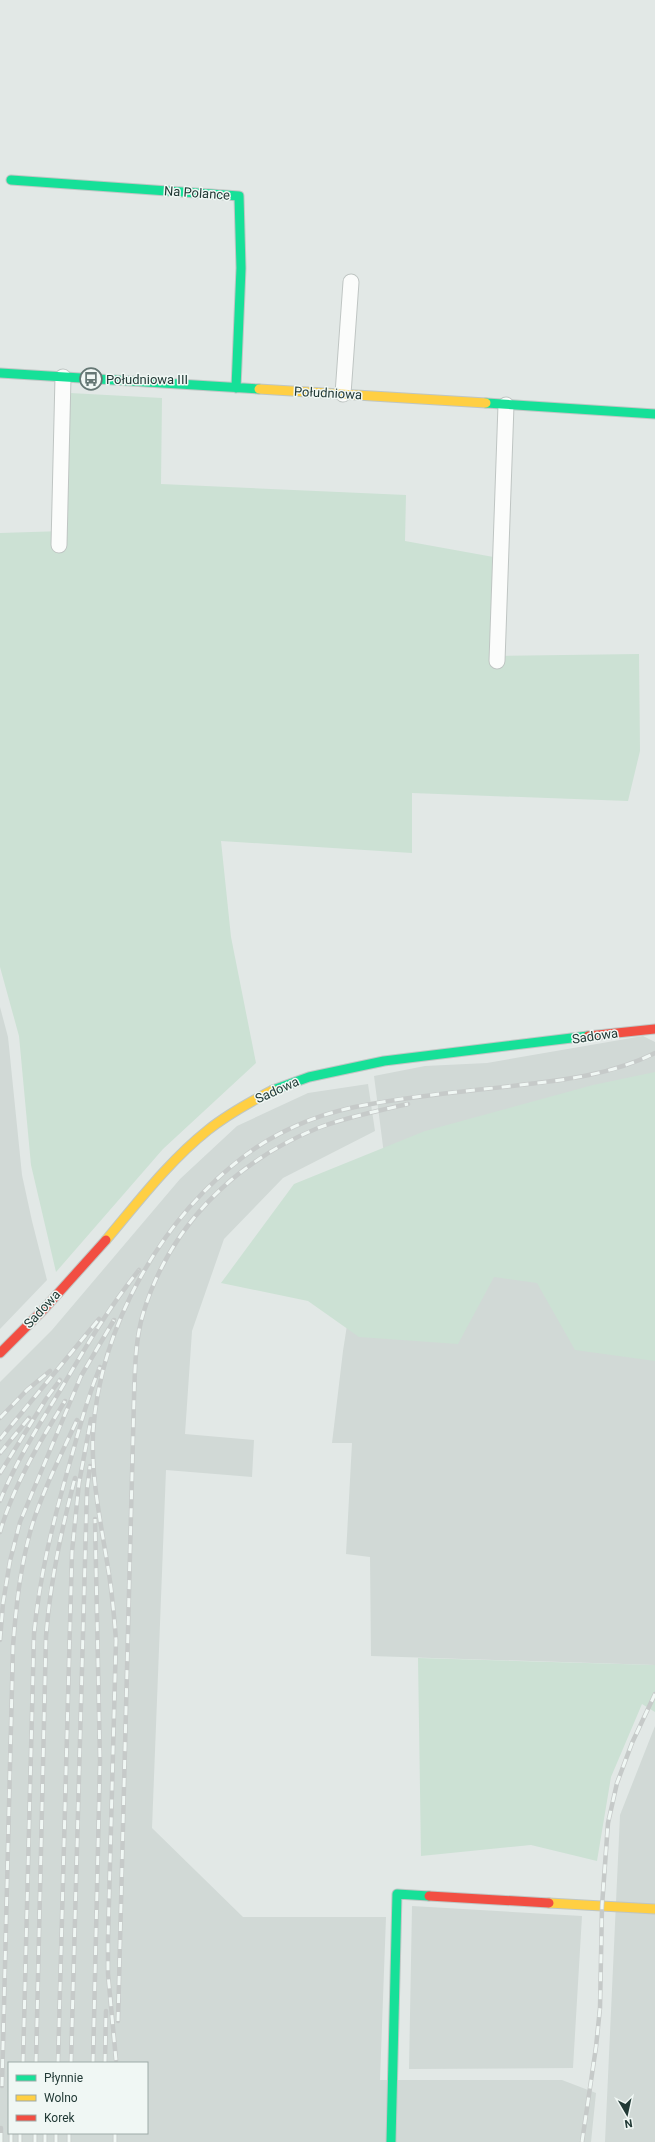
<svg xmlns="http://www.w3.org/2000/svg" width="655" height="2142" font-family="Roboto,sans-serif">
<rect width="100%" height="100%" fill="#e2e8e6"/>
<path fill="#d1d9d6" fill-rule="evenodd" d="M0 1007 8 1037 22 1175 32 1221 47 1280 0 1329Z
M643 1036 655 1042V1665L371 1656 370 1557 346 1554 352 1443H332L343 1351 371 1170 385 1162 374 1076 425 1066 487 1063Z
M368 1084 375 1131 283 1178 224 1239 192 1331 185 1434 254 1440 252 1477 166 1470 152 1828 243 1917H386L380 2080H562L596 2093 591 2142H0V1382L52 1330 180 1179 237 1126 308 1093ZM9 2063H147V2133H9Z
M655 1726V2142H605L620 1815Z
M412 1906 582 1916 573 2068 409 2069Z"/>
<path fill="#cce1d4" d="M70 393 162 398 161 484 406 495 405 541 499 558 497 656 639 654 640 751 628 801 412 793V853L221 841 231 937 256 1063 163 1149 56 1272 31 1165 19 1036 0 967V533L63 531Z
M655 1072V1361L575 1350 537 1283 494 1277 458 1344 359 1337 308 1301 221 1283 294 1184 425 1131 593 1085Z
M418 1658 655 1665V1712L642 1704 611 1777 597 1861 531 1845 421 1856Z"/>
<g fill="none" stroke-linecap="round" stroke-linejoin="round">
<g stroke="#bfc5c3" stroke-width="17">
<path id="street" d="M343 394 351 282
M59 545 63 377
M497 661 506 405"/>
</g>
<g stroke="#bfc6c4" stroke-width="11">
<path id="fast" d="M11 180 239 196 241 268 236 388
M0 373 259 389
M486 403 655 414
M273 1090 309 1077 384 1061 588 1036
M391 2142 397 1894 429 1896"/>
</g>
<g stroke="#bfc6c4" stroke-width="11">
<path id="slow" d="M259 389 486 403
M106 1240C138 1202 169 1161 208 1130 228 1114 250 1102 273 1090
M549 1903 655 1909"/>
</g>
<g stroke="#bfc6c4" stroke-width="11">
<path id="jam" d="M588 1036 655 1029
M0 1353 44 1309 106 1240
M429 1896 549 1903"/>
</g>
<use href="#street" stroke="#fbfcfb" stroke-width="15"/>
<use href="#fast" stroke="#16e098" stroke-width="9"/>
<use href="#slow" stroke="#ffcf43" stroke-width="9"/>
<use href="#jam" stroke="#f24e42" stroke-width="9"/>
<g stroke="#c6cac9" stroke-width="4.5">
<path id="rail" d="M0 1418 27 1390 50 1371
M0 1439 99 1319
M0 1453 29 1418
M0 1473 46 1399 60 1380
M0 1501C16 1461 39 1425 61 1389 85 1348 109 1307 139 1270
M0 1532C14 1484 39 1443 65 1401
M0 1640 3 1603 10 1561 20 1522 81 1376 114 1320
M118 2021 134 1398C135 1370 135 1341 143 1314 169 1227 234 1162 318 1128 347 1117 378 1111 408 1104
M116 2060 108 1974V1939L116 1640C114 1615 112 1591 108 1568 101 1524 91 1478 93 1433 100 1326 161 1218 247 1154 284 1127 327 1111 371 1104 420 1095 470 1091 520 1085 566 1080 613 1074 655 1053
M23 2063 34 1634C40 1573 53 1522 70 1462 79 1430 87 1398 100 1367
M36 2063 46 1637C50 1582 61 1531 75 1478
M58 2063 72 1552 79 1483 91 1419
M71 2063 87 1490 90 1466
M93 2063 100 1761 95 1519
M105 2063 106 2011
M2 2086 13 1646C16 1607 20 1568 31 1529 42 1492 61 1455 77 1420
M1 2142V2128
M11 2142V2133
M20 2142V2133
M35 2142V2133
M45 2142V2133
M56 2142V2133
M69 2142V2133
M115 2142V2133
M582 2142 596 2047 600 2008 602 1906 608 1823 617 1783 632 1743 655 1694"/>
</g>
<use href="#rail" stroke="#f0f7f4" stroke-width="3" stroke-dasharray="9" stroke-linecap="butt"/>
</g>
<defs>
<g id="bus-ring" transform="scale(1.15)"><circle r="9.5" fill="#f0f7f4" stroke="#657774" stroke-width="1.5"/><path d="M-5-6H5V4H4V6H2V4H-2V6H-4V4H-5ZM-3.5-4V0h7V-4ZM-3.5 1.2v1.5H-2V1.2ZM2 1.2v1.5H3.5V1.2Z" fill="#657774"/></g>
</defs>
<g fill-rule="evenodd">
<use href="#bus-ring" x="91" y="379"/>
</g>
<g text-anchor="middle" dominant-baseline="central" stroke-width="3" stroke-linejoin="round" paint-order="stroke">
<g font-size="13" fill="#223a36" stroke="#f0f7f4">
<text transform="translate(197 193) rotate(4)">Na Polance</text>
<text transform="translate(328 393) rotate(3)">Południowa</text>
<text transform="translate(595 1036) rotate(-8)">Sadowa</text>
<text transform="translate(277 1090) rotate(-24)">Sadowa</text>
<text transform="translate(42 1309) rotate(-47)">Sadowa</text>
</g>
<g font-size="13" fill="#223a36" stroke="#f0f7f4" text-anchor="start">
<text x="106" y="379">Południowa III</text>
</g>
</g>
<rect x="8" y="2062" width="140" height="72" fill="#f0f7f4" stroke="#9eaba8"/>
<rect x="16" y="2075" width="20" height="6" fill="#16e098" stroke="#9eaba8"/>
<text x="44" y="2082" font-size="12" fill="#223a36">Płynnie</text>
<rect x="16" y="2095" width="20" height="6" fill="#ffcf43" stroke="#9eaba8"/>
<text x="44" y="2102" font-size="12" fill="#223a36">Wolno</text>
<rect x="16" y="2115" width="20" height="6" fill="#f24e42" stroke="#9eaba8"/>
<text x="44" y="2122" font-size="12" fill="#223a36">Korek</text>
<g transform="translate(627 2114) rotate(171)" stroke="#f0f7f4" stroke-width="3" paint-order="stroke">
<path d="M0-3L7 15L0 10L-7 15Z" fill="#223a36"/>
<text y="-6" font-size="11" font-weight="bold" text-anchor="middle" fill="#223a36">N</text>
</g>
</svg>
